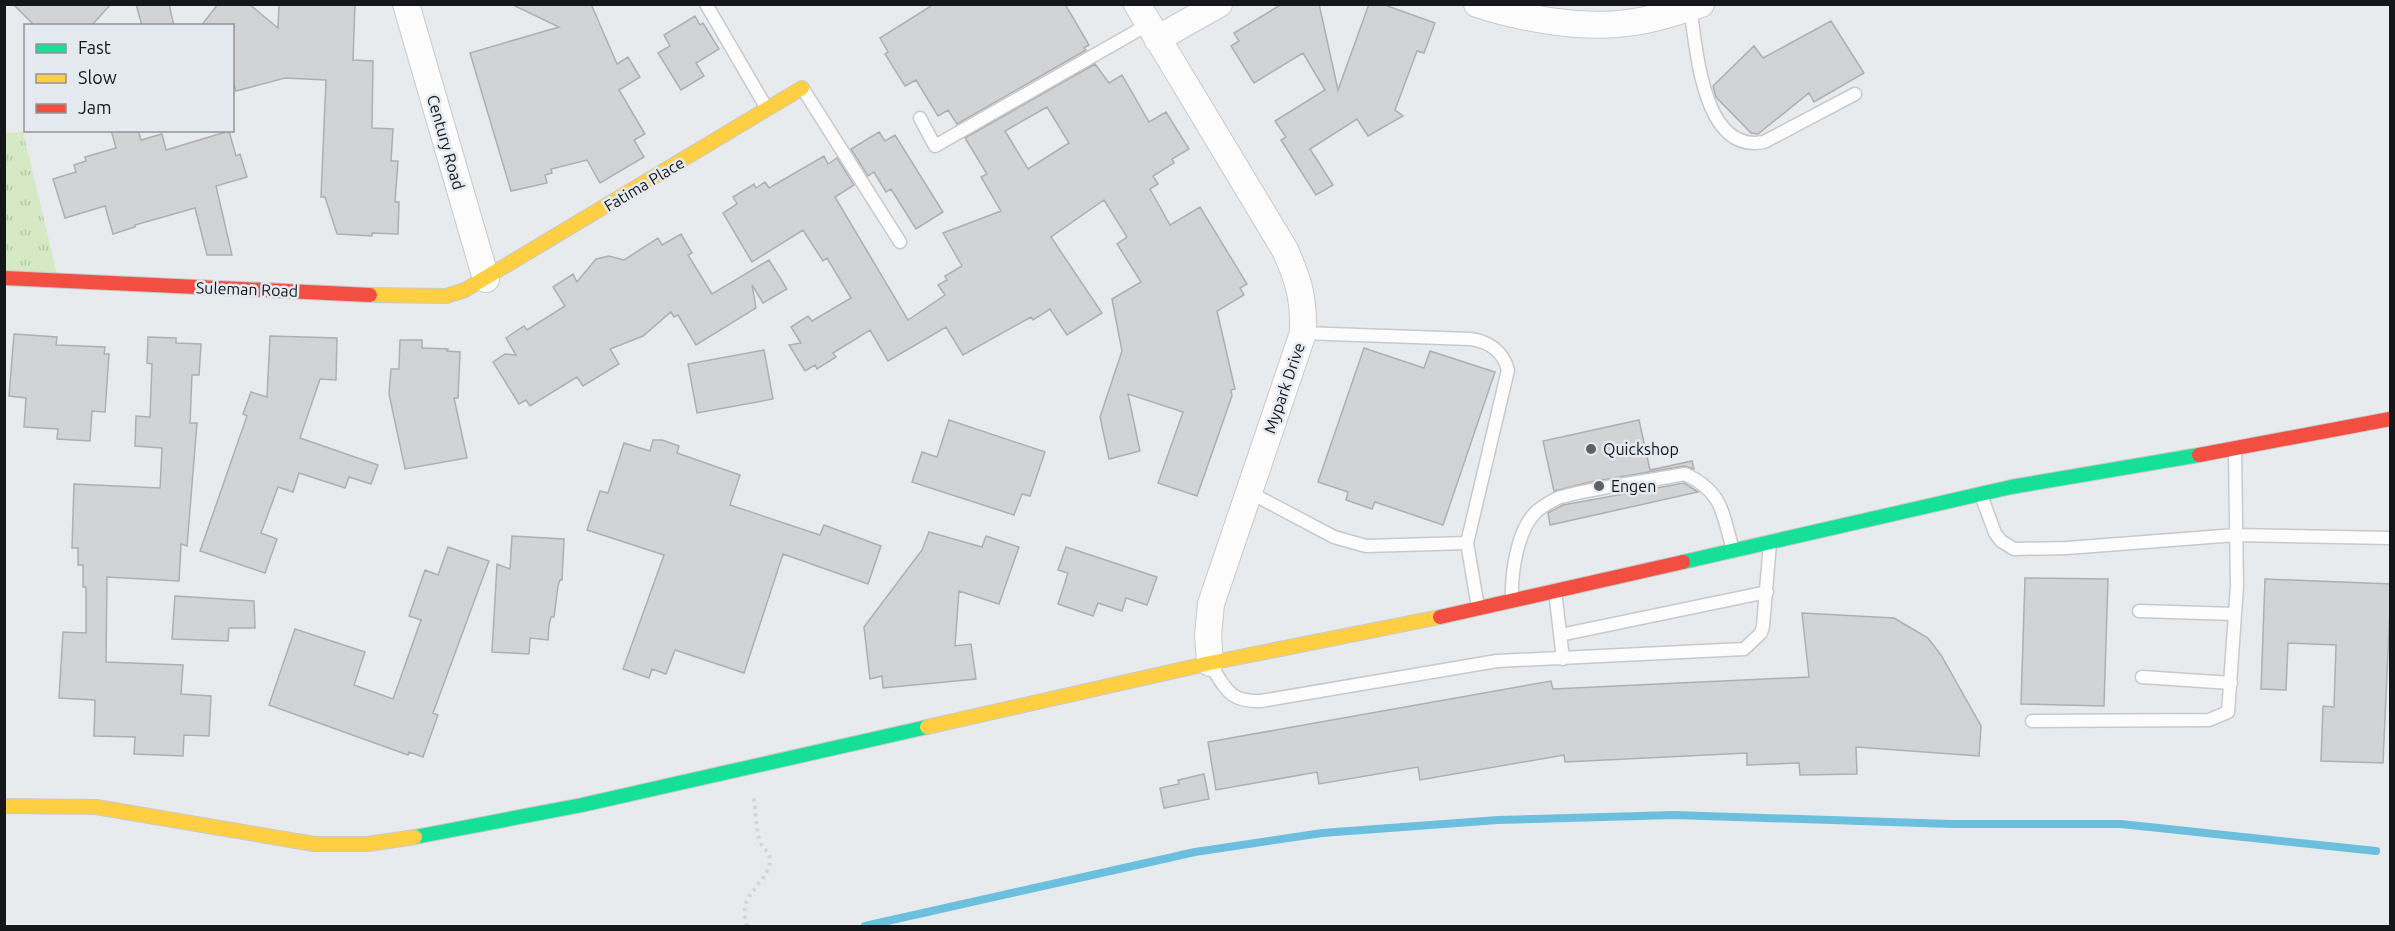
<svg xmlns="http://www.w3.org/2000/svg" width="2395" height="931" font-family="Ubuntu,sans-serif">
<defs>
<pattern id="grass-tufts" width="24" height="20" patternUnits="userSpaceOnUse" patternTransform="scale(1.5)"><rect width="24" height="20" fill="#d5eac4"/><path d="M3 7l-1-3M5 7V3M7 7l1-3M15 17l-1-3M17 17v-4M19 17l1-3" fill="none" stroke="#b6c8a8"/></pattern>
</defs>
<rect width="100%" height="100%" fill="#e8ebee"/>
<path fill="url(#grass-tufts)" d="M23 132 58 278 5 276 4 133Z"/>
<g fill="none" stroke-linecap="round" stroke-linejoin="round">
<path stroke="#6dc0dd" stroke-width="8" d="M865 926 1195 852 1322 833 1498 820 1675 815 1950 824H2121L2376 851"/>
</g>
<path fill="#d1d3d5" stroke="#aeafb2" stroke-width="1.5" fill-rule="evenodd" d="M13 4H111L91 26H35Z
M136 4H169L174 26H142Z
M218 4H249L278 28 279 4H355L353 60 373 61 372 128 393 129 391 161H398L395 202H399L398 234 372 233V236L337 234 325 197H321L326 80 285 78 236 91 232 78V26H201Z
M511 4H591L617 64 628 57 640 77 619 90 645 134 634 140 644 157 600 183 587 160 551 169 552 173 545 175 547 183 511 191 470 53 559 27Z
M934 4H1065L1089 45 1084 48 1086 50 957 124 948 110 938 116 916 80 905 86 885 54 888 52 880 38Z
M1282 4H1319L1338 90 1369 4H1382L1435 23 1424 53 1417 51 1395 110 1403 116 1368 136 1357 119 1310 149 1333 185 1316 195 1281 140 1286 137 1275 121 1325 90 1303 53 1254 83 1231 46 1239 41 1234 33Z
M695 16 700 25 703 23 719 49 696 63 704 76 681 90 658 53 670 46 664 35Z
M1831 21 1864 73 1814 102 1809 93 1758 134 1751 133 1716 97 1713 86 1754 46 1763 58Z
M1095 64 1109 83 1122 75 1149 122 1166 112 1189 149 1172 159 1174 163 1153 176 1158 184 1150 189 1170 225 1200 207 1247 284 1240 288 1244 295 1217 311 1235 389 1231 390 1232 396 1197 496 1158 483 1183 412 1128 394 1140 451 1109 459 1100 417 1122 351 1112 299 1141 282 1117 244 1127 237 1104 200 1051 237 1102 313 1067 335 1050 309 1033 320 1031 317 963 355 946 327 888 361 870 330 833 353 836 357 817 369 815 365 805 371 789 345 801 343 791 327 808 316 812 321 851 298 827 258 823 261 803 230 752 262 723 213 737 204 733 197 754 184 756 188 765 182 769 188 824 156 828 164 837 158 854 185 835 197 908 320 945 295 938 285 947 280 945 276 962 266 943 233 1001 211 981 177 987 174 965 138ZM1047 107 1069 143 1028 169 1005 131Z
M111 130H138L141 140 162 134 166 150 229 131 236 156 240 154 247 177 216 186 232 255H207L195 208 135 225V227L113 234 105 206 65 218 53 179 76 172 74 165 86 161 85 157 116 148Z
M879 132 885 141 895 135 943 212 916 229 891 189 886 192 874 172 868 176 851 149Z
M681 234 692 253 688 255 712 294 769 260 787 289 763 303 752 285 756 308 696 345 678 315 674 317 671 312 643 336 610 349 619 364 583 386 577 377 530 406 526 400 519 404 493 362 505 354 516 355 506 338 524 326 527 330 565 306 553 287 573 274 577 282 596 259 609 256 624 260 658 238 662 245Z
M14 334 57 337 56 345 105 347 104 354H109L105 412 92 411 90 441 57 439 58 429 24 427 26 398 9 396Z
M270 336 337 338 336 380 320 379 300 438 378 465 371 484 349 477 345 488 299 473 293 492 278 487 261 533 277 539 265 573 200 551 247 416 243 414 251 392 267 397Z
M148 337 176 338V343L201 344 199 375H192L190 423H197L187 546 181 544 179 581 107 577 106 662 183 665 181 694 211 696 209 736 184 735 183 756 134 754 135 737 94 736 95 700 59 698 63 632 86 633V587H83V565H78V548H72L74 484 160 488 162 448 135 446 136 416 150 417 152 364 147 363Z
M400 340H422V348L448 349 447 351 460 352 458 398H454L467 458 405 469 389 394 391 369H399Z
M1364 348 1424 368 1430 351 1495 372 1443 525 1375 502 1372 509 1346 500 1348 492 1318 482Z
M764 350 773 399 697 413 688 364Z
M949 420 1045 452 1030 496 1022 494 1014 515 912 482 922 452 937 457Z
M1639 420 1650 470 1692 461 1694 469 1684 466 1590 482 1554 491 1543 441Z
M653 440H662L679 446 677 453 740 475 730 505 820 535 824 525 881 546 868 584 783 554 744 673 675 650 666 674 652 669 649 678 623 669 664 555 587 530 600 491 608 493 624 443 650 451Z
M1684 483 1698 492 1550 525 1548 513 1563 505Z
M929 532 982 547 986 536 1019 547 999 604 959 591 955 646 971 644 976 679 883 688 882 676 870 679 864 627 922 550Z
M512 536 564 539 562 580H560L558 586 554 617H551L549 625 548 640 530 638 529 654 492 652 497 564 510 569Z
M448 547 489 561 433 713 438 715 423 757 409 752 408 755 269 705 295 629 365 652 354 685 393 699 421 620 409 616 425 570 438 575Z
M1066 547 1157 577 1147 605 1126 598 1122 611 1098 603 1093 616 1058 604 1068 573 1058 570Z
M2025 578 2108 579 2104 706 2021 704Z
M2265 579 2391 584 2383 763 2321 761 2323 706 2334 707 2336 645 2288 643 2286 690 2261 689Z
M175 596 254 601 255 628H229L228 641 172 639Z
M1802 613 1894 618 1928 638 1941 655 1981 726 1979 756 1856 747 1857 774 1800 775 1799 763 1747 765V753L1565 762 1564 755 1420 780 1418 767 1319 784 1317 772 1216 790 1208 742 1551 681 1553 689 1809 677Z
M1204 774 1209 799 1164 808 1160 788 1179 784 1178 780Z"/>
<g fill="none" stroke-linecap="round" stroke-linejoin="round">
<g stroke="#c7c9cc" stroke-width="15">
<path id="lane" d="M706 4 766 107
M1690 8C1697 49 1702 154 1764 142L1855 94
M803 89 900 242
M920 118 935 146 1149 24
M1303 333 1470 339C1488 341 1503 351 1508 370L1467 543 1478 607
M1249 492 1334 537 1366 546 1467 543
M1981 495 1995 533 2001 541 2014 549 2067 548 2236 535 2390 538
M1555 591 1563 659
M1512 599C1511 574 1517 529 1537 511 1543 506 1554 499 1561 497 1601 486 1644 482 1685 474 1723 492 1722 512 1733 550
M2139 611 2235 614
M1560 635 1767 592
M1210 664C1226 689 1229 702 1261 701L1497 661 1744 649 1761 633 1763 626 1770 543
M2142 677 2231 683
M2032 721 2209 720 2228 712 2237 586 2235 450"/>
</g>
<g stroke="#c7c9cc" stroke-width="28">
<path id="street" d="M406 4 486 279
M1137 4 1285 250C1299 281 1304 299 1303 333L1211 604 1208 635 1210 663
M1477 4C1522 19 1586 30 1634 22 1657 19 1679 11 1701 4
M1157 39 1219 4"/>
</g>
<g stroke="#c7c9cc" stroke-width="16">
<path id="fast" d="M1683 562 2011 487 2199 455
M415 837 582 805 927 727"/>
</g>
<g stroke="#c7c9cc" stroke-width="16">
<path id="slow" d="M370 295 446 296 465 290 802 88
M927 727 1210 663 1440 617
M4 806 96 807 314 844H368L415 837"/>
</g>
<g stroke="#c7c9cc" stroke-width="16">
<path id="jam" d="M4 278 370 295
M2199 455 2390 419
M1440 617 1683 562"/>
</g>
<path stroke="#d4d5d6" stroke-width="4" stroke-dasharray="3 4.5" stroke-linecap="butt" d="M747 926C746 921 744 913 745 908 747 891 767 881 770 862 771 853 763 849 760 842 756 832 756 807 753 795"/>
<use href="#lane" stroke="#fcfcfc" stroke-width="12"/>
<use href="#street" stroke="#fcfcfc" stroke-width="26"/>
<use href="#fast" stroke="#16e098" stroke-width="14"/>
<use href="#slow" stroke="#ffcf43" stroke-width="14"/>
<use href="#jam" stroke="#f24e42" stroke-width="14"/>
</g>
<g fill="#5e6164" stroke="#e5eaf1" stroke-width="2">
<circle cx="1591" cy="449" r="6"/>
<circle cx="1599" cy="486" r="6"/>
</g>
<g text-anchor="middle" dominant-baseline="central" stroke-width="5" stroke-linejoin="round" paint-order="stroke">
<g font-size="16" fill="#141619" stroke="#e5eaf1">
<text transform="translate(446 142) rotate(74)">Century Road</text>
<text transform="translate(644 184) rotate(-31)">Fatima Place</text>
<text transform="translate(247 289) rotate(2)">Suleman Road</text>
<text transform="translate(1284 388) rotate(-71)">Mypark Drive</text>
</g>
<g font-size="16" fill="#141619" stroke="#e5eaf1" text-anchor="start">
<text x="1603" y="449">Quickshop</text>
<text x="1611" y="486">Engen</text>
</g>
</g>
<rect width="2395" height="931" fill="none" stroke="#141619" stroke-width="12"/>
<rect x="24" y="24" width="210" height="108" fill="#e5eaf1" stroke="#91959b" stroke-width="1.5"/>
<rect x="36" y="44" width="30" height="9" fill="#16e098" stroke="#91959b" stroke-width="1.5"/>
<text x="78" y="54" font-size="18" fill="#141619">Fast</text>
<rect x="36" y="74" width="30" height="9" fill="#ffcf43" stroke="#91959b" stroke-width="1.5"/>
<text x="78" y="84" font-size="18" fill="#141619">Slow</text>
<rect x="36" y="104" width="30" height="9" fill="#f24e42" stroke="#91959b" stroke-width="1.5"/>
<text x="78" y="114" font-size="18" fill="#141619">Jam</text>
</svg>
